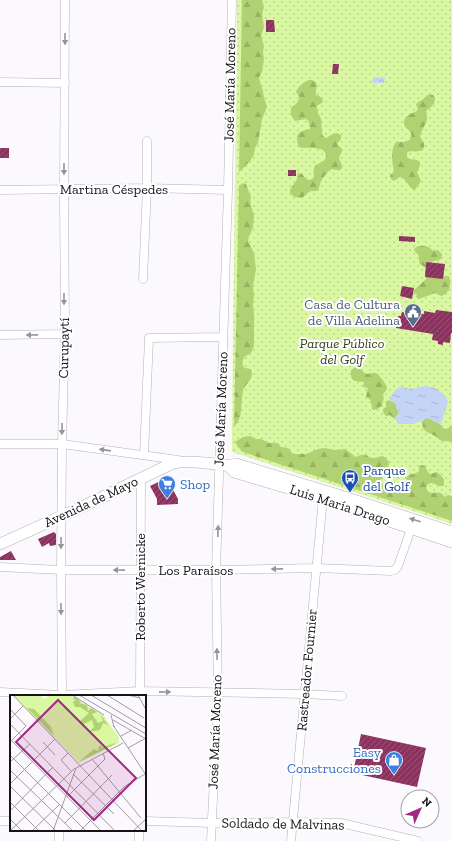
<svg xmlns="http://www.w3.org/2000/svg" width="452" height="841" font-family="'Zilla Slab',serif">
<defs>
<pattern id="grass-dots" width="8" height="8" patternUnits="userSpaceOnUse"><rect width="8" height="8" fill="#daf8a2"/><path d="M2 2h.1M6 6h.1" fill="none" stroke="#bad48b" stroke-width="1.8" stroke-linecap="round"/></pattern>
<pattern id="forest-firs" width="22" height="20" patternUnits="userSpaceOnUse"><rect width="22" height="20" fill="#b1d272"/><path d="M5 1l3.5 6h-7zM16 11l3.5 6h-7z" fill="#97b362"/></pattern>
<pattern id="water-ripples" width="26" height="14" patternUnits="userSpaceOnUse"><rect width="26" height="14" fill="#c3d4f6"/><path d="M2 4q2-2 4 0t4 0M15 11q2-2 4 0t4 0" fill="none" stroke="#a7b5d2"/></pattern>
<pattern id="building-hatch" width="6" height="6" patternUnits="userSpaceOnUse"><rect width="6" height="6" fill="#8a335f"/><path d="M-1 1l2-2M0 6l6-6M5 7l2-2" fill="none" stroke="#965476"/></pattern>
</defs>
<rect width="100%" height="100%" fill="#fcf9fe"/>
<path fill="url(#grass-dots)" d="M237 0H452V524L232 452V425Z"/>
<path fill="url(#forest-firs)" d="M242 0H262L264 7 262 14 264 27 261 36 264 46 263 52 264 59 262 72 259 78 263 91 264 97 267 107 262 119 258 143 255 148 254 155 250 161 239 172Z
M309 80C321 80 315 88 316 95 320 96 322 97 323 102L317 106C316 111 319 114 321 119 322 125 321 131 323 136L326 138C332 135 335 131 341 135V139L337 144 342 149V152L340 155 339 158C340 162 344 166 341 170H337L331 169C328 171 320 181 320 184 319 187 319 189 317 191 315 191 313 191 311 191 308 192 306 195 303 197 300 198 296 198 293 196 285 191 295 185 297 179 297 177 297 175 298 173L302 174 306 179 309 180 312 179 314 177C314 174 313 172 314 170 314 162 325 164 326 157 327 144 306 150 299 147 294 135 298 131 310 129V126L308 120 305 119 295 121 291 115V108L296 104 300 98 296 92C298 86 304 82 309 80Z
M430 94 433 95 435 98C435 105 431 107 426 111 430 122 422 127 420 137 430 149 421 153 410 151L407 153V157L410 159 417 160 420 162V165L417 172 421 181 415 190 412 189 403 178 400 177 394 181 391 179 390 176 394 171C392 162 390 150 396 142H403L410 140C415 129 404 131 404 123 403 115 413 114 418 110L416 104C418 102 420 101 422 100 425 98 426 95 430 94Z
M243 183 246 184 251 197 250 202 254 216 253 228 249 236 248 241 254 253 256 269 253 286 254 296 253 303 254 316V346L251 353 248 355 245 356C242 361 241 364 245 368L251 369C255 380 245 383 243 391 240 404 244 417 234 427L239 186Z
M418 246C425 246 428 245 433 251L438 250 442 254C441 263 438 259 432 262 428 264 429 266 424 267L419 263V256L414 250 415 248Z
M426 271 443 276H449C452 284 450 293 441 296L435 293 419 299 416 297 417 294 414 293V290L426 279 425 272Z
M356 367 360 369 366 374C369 374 373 372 376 373 380 375 387 385 387 389L385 392 383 394C385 401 382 409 374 410L372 409 371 401 366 396 368 388 363 387 364 382C358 381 354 383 351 377V370Z
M388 400 391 401 396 404V407L398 410 399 413 395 418 392 417 390 415 386 416 383 412V409L386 407V403Z
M428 418 440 424 443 428 446 429 452 426V443L450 441C447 441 443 442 440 440 438 439 437 437 435 436 427 431 419 431 424 419Z
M250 436 256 439H261L269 443H278L281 447 288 448 293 454H306L318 449 325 448 335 450 345 449 348 451 356 457C359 456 362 454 366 455 371 457 366 457 372 458 380 458 383 452 389 462 389 470 381 473 381 483 389 484 396 494 405 484 409 480 405 482 407 477 410 473 415 475 419 471V467L421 465 425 466 428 472 430 474 437 472C442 476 446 479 443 486 438 487 435 483 430 483L427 485 426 488C430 496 434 491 440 493 442 493 444 496 445 497L448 495 452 496V521L243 452 238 447 235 442 243 437Z"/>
<path fill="url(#water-ripples)" d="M373 77 385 78 384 83H372Z
M424 386C434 386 445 392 448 402L441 423 440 424 428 418 413 424H399L395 419 398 415 399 411 396 407V403L390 400C390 394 398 385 405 387 406 387 407 388 408 389 412 389 420 387 424 386Z"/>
<path fill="url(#building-hatch)" d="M266 20H274L275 32H266Z
M333 64H339L338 74H332Z
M0 148H9V158H0Z
M288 170H296V176H288Z
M399 236 415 237V242L399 241Z
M426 262 445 264 443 279 425 277Z
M402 286 414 288 412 299 400 296Z
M436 310 452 312V333H451L450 343 443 342V345L438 344V341L432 340 433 334 396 328 398 316H401L402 312 406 313 407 311 424 314V311L435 313Z
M169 477 173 485 171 486 178 499V504L157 505V499L150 486Z
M54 532 56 534V545L50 546 49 543 42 547 38 539Z
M11 551 16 560H0V557Z
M361 734 426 748 417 787 353 773Z"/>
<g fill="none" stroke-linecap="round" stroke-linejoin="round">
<g stroke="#b5b0b8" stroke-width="9">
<path id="street" d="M0 82 65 83
M0 190 147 188 228 190
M143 279 147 188V141
M0 335 64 334
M0 444H62L178 460
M144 455 149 338 223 337
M0 567 61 570H216L316 568 391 571 395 570 398 566 411 529
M0 692 62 695 140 691 304 694 342 696
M62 696 61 570 62 444 65 331 64 195 65 0
M140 696 141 479
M0 821H11
M145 821 212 823 293 822 341 823 418 841
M59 830V841
M139 841V830
M211 841 218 693 216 570 228 190 232 0
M291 841 323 498"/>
</g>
<g stroke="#b5b0b8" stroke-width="12">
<path id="secondary" d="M229 466 234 472 312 495 452 542
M0 544 84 506 173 463C188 460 202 463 217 464 225 465 228 467 236 464L338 495 452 532"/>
</g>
<use href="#street" stroke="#fff" stroke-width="8"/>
<use href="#secondary" stroke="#fff" stroke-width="11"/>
</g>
<defs><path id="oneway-solid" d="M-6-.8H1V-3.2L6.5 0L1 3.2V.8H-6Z"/></defs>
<g fill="#969596">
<use href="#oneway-solid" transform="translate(65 39) rotate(90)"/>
<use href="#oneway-solid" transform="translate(64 169) rotate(90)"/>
<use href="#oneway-solid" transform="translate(64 299) rotate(90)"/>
<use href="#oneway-solid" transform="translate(32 335) rotate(179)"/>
<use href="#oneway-solid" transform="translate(62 429) rotate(91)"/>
<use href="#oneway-solid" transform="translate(105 450) rotate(-172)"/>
<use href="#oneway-solid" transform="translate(415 520) rotate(-162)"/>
<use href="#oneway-solid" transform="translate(218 531) rotate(-88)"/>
<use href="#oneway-solid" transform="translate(61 543) rotate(90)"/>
<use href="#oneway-solid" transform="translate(277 569) rotate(179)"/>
<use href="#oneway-solid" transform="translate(119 570) rotate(-179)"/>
<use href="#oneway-solid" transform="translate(61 609) rotate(89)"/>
<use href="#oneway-solid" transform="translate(217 654) rotate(-91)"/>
<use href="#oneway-solid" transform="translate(165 692) rotate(1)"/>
</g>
<defs>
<g id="civic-pin" transform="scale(0.9)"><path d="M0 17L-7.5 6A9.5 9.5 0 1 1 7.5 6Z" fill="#5c6f8a" stroke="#fff"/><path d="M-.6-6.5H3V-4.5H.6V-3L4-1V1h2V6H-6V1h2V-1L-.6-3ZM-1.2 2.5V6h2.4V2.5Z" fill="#fff"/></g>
<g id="bus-pin" transform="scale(0.9)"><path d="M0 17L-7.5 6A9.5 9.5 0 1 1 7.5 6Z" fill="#1a4fb4" stroke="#fff"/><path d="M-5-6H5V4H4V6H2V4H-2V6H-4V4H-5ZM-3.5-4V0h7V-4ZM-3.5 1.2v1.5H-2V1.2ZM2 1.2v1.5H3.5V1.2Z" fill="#fff"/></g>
<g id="supermarket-pin" transform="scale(0.9)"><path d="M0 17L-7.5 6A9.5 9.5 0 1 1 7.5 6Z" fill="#3f7fe0" stroke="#fff"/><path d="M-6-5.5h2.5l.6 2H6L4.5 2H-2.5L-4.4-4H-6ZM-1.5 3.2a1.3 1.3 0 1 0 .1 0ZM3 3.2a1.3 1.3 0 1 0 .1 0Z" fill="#fff"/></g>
<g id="shop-pin" transform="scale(0.9)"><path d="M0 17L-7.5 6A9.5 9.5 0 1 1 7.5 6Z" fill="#3f7fe0" stroke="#fff"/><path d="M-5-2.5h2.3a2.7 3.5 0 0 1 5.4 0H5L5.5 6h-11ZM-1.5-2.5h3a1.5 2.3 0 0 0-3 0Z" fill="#fff"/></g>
</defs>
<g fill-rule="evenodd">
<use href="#civic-pin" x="413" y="312"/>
<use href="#bus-pin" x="350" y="478"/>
<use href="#supermarket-pin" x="167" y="484"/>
<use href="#shop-pin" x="394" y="760"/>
</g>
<g text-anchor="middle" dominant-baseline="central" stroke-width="4" stroke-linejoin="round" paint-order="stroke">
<g font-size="14" fill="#151316" stroke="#fff">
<text transform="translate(230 85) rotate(-89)">José María Moreno</text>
<text x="114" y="189">Martina Céspedes</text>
<text transform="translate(64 348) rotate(-89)">Curupaytí</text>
<text transform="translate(221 409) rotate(-88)">José María Moreno</text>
<text transform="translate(91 502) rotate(-25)">Avenida de Mayo</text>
<text transform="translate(340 505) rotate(18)">Luis María Drago</text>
<text x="196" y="570">Los Paraísos</text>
<text transform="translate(140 587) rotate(-90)">Roberto Wernicke</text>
<text transform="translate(307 670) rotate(-85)">Rastreador Fournier</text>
<text transform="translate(215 732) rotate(-88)">José María Moreno</text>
<text transform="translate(283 824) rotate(1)">Soldado de Malvinas</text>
</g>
<g font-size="14" fill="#4e5e75" stroke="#fff" text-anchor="end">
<text x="400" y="304">Casa de Cultura<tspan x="400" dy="16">de Villa Adelina</tspan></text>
</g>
<g font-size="14" font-style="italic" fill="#344119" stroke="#fff">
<text x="342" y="343">Parque Público<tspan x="342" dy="16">del Golf</tspan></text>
</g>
<g font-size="14" fill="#164399" stroke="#fff" text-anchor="start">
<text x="363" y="470">Parque<tspan x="363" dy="16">del Golf</tspan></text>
</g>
<g font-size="14" fill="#366cbe" stroke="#fff" text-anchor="start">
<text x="180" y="484">Shop</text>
<text x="381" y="752" text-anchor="end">Easy<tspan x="381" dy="16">Construcciones</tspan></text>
</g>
</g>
<g transform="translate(10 695)">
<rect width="136" height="136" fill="#fcf9fe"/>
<path d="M3 0H29L35 4 40 0H60L93 20 109 42V48L69 68Z" fill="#daf8a2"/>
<path d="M64 1 71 7 69 8 77 10 78 16 81 13 87 17 82 19 88 28 93 26 91 20 98 30 93 28 90 35 79 37 84 32 82 25 74 29 70 26 79 18 70 12H65L63 7 66 5 63 4ZM17 13 24 14 41 32 44 41ZM105 48V49L69 67 84 54 88 56 89 51H92L91 53Z" fill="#b1d272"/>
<path fill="none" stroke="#a09da1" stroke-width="1" d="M3 0 132 136M62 0 94 20M69 0 136 39M81 0 136 33M97 0 134 23M118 0 130 3M128 0 135 13M0 14 16 31 0 47M101 20 104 32M0 24 13 11M103 25 136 44M0 29 105 136M103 30 136 80M111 41 122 35M0 44 91 136M33 47 45 60M118 53 136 43M58 58 51 65 61 76M0 60 76 136M82 64 131 123M0 67 20 49M0 75 63 136M63 79 104 119M0 89 45 44M0 91 46 136M57 102 95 64 93 58M0 107 29 136M0 116 43 72M0 124 12 136M55 128 102 80M0 136 65 73M22 136 50 109M43 136 66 73 113 48M70 136 114 92 135 79M123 136 136 124"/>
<path fill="#a12b84" fill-opacity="0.15" stroke="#a12b84" stroke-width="2" d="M48 5 126 83 84 125 6 47Z"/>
<rect width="136" height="136" fill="none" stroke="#151316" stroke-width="2"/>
</g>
<g transform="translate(420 809) rotate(45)"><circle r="19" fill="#ffffff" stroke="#a1a1a2"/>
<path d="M0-3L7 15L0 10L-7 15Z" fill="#a12b84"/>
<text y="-6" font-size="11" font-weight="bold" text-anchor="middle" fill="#151316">N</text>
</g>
</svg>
